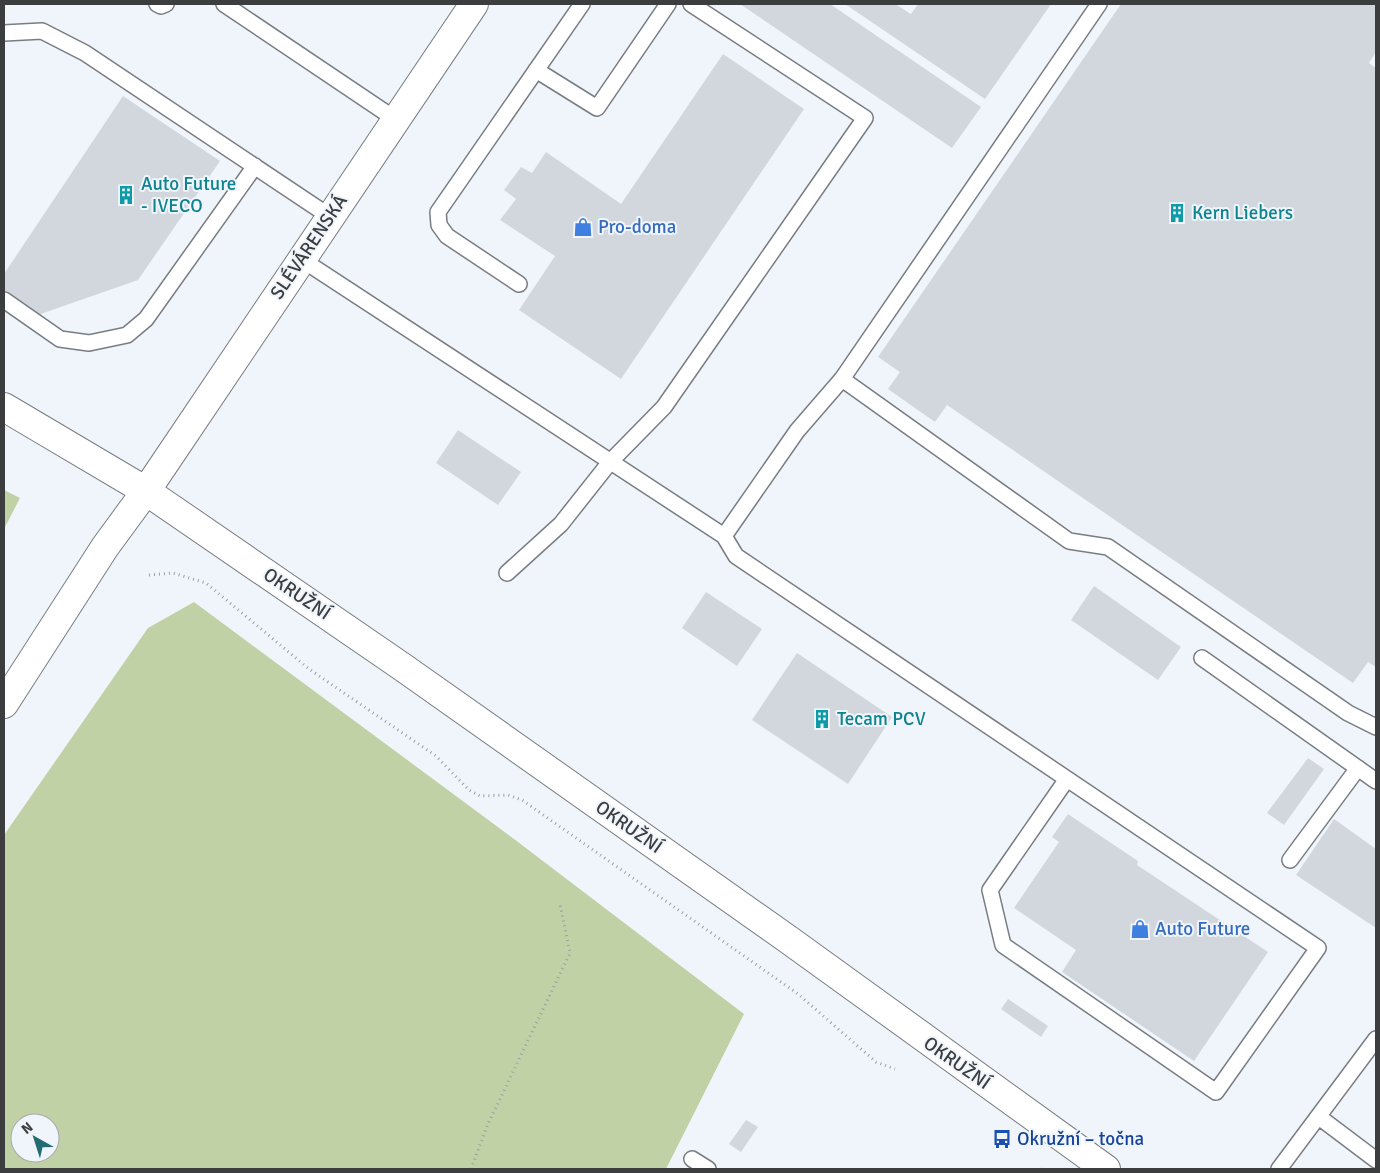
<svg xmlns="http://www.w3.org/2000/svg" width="1380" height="1173" font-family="Signika,sans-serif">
<rect width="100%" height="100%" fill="#f0f5fb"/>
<path fill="#c0d1a6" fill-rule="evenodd" d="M4 490 20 498 4 529Z
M194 602 514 839 744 1014 666 1169H4V835L148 628ZM20 1123H50V1153H20Z"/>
<path fill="#d2d7dd" d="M740 4H830L981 107 952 148Z
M845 4H895L911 14 918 4H1051L985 99Z
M1121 4H1376V52L1369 63 1376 68V667L1368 662 1353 683 947 405 935 422 888 389 900 372 878 357Z
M723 54 804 109 621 379 519 310 555 256 500 220 516 199 504 190 521 167 532 173 546 152 621 204Z
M123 96 220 161 138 280 35 316 4 295V274Z
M458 430 521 472 498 505 436 463Z
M1094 586 1181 647 1158 680 1071 620Z
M706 592 762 629 737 666 682 628Z
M797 653 892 717 848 784 752 720Z
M1308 758 1324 769 1284 825 1267 813Z
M1068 814 1138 861 1137 865 1268 952 1194 1061 1062 972 1076 950 1014 908 1059 842 1052 837Z
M1334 819 1376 849V928L1296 875Z
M1008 999 1048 1026 1041 1037 1001 1009Z
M746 1120 758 1127 741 1152 729 1144Z"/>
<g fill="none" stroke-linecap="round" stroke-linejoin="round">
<g stroke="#797d83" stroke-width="18">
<path id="service" d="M157 4 161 6 166 4
M224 4 395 119
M4 33 42 31 85 53 329 216
M536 70 597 108 668 4
M301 259 724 536 797 431 842 379 1099 4
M519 284 447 236 439 225 438 212 582 4
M4 300 60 339 89 343 127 335 146 319 255 166
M842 379 1069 541 1108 547 1348 713 1376 727
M724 536 736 556 1318 948 1216 1092 1003 945 990 890 1067 779
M507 573 561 524 610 462 664 407 865 118 691 4
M1202 658 1376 781
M1290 860 1358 768
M1319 1117 1376 1160
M692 1159 708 1169
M1279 1169 1376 1039"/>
</g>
<g stroke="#797d83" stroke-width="30">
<path id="minor" d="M4 704 105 547 146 491 474 4"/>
</g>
<g stroke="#797d83" stroke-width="30">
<path id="secondary" d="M4 407 146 491 401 666 789 940 1106 1169"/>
</g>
<path stroke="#9c9fa4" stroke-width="3" stroke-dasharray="1 4" stroke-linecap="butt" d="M149 575 173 573 206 583 309 669 436 756 469 790 480 796 508 795 522 800 798 994 876 1062 895 1069
M471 1169 487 1126 570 953 560 904
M1042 1169 1043 1165"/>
<use href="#service" stroke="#fff" stroke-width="15"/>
<use href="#minor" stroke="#fff" stroke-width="28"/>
<use href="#secondary" stroke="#fff" stroke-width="28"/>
</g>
<defs>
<g id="building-bare" transform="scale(1.5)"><path d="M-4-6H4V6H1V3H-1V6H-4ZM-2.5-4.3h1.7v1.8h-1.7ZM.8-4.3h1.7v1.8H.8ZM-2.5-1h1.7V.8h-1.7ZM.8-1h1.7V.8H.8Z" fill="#0f9aa8" stroke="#f0f5fb" stroke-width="2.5" paint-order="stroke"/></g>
<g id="shop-bare" transform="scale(1.5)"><path d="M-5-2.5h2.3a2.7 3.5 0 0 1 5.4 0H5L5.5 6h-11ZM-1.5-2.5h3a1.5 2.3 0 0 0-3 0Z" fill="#3f7fe0" stroke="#f0f5fb" stroke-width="2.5" paint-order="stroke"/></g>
<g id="bus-bare" transform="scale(1.5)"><path d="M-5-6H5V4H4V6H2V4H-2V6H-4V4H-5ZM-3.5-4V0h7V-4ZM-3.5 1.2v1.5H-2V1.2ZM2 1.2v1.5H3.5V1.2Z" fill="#1a4fb4" stroke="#f0f5fb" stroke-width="2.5" paint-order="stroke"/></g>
</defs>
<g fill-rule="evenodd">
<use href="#building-bare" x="126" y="195"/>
<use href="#building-bare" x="1177" y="213"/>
<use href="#shop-bare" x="583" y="227"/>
<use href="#building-bare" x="822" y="719"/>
<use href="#shop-bare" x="1140" y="929"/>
<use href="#bus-bare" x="1002" y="1139"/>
</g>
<g text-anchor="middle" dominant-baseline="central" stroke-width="4" stroke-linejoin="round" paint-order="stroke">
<g font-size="19" fill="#0d838f" stroke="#f0f5fb" text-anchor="start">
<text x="141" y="184">Auto Future<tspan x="141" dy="22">- IVECO</tspan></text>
<text x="1192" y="213">Kern Liebers</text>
<text x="837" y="719">Tecam PCV</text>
</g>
<g font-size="19" fill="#366cbe" stroke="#f0f5fb" text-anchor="start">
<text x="598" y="227">Pro-doma</text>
<text x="1155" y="929">Auto Future</text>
</g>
<g font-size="19" fill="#3b3d3f" stroke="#f0f5fb">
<text transform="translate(309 247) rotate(-56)">SLÉVÁRENSKÁ</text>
<text transform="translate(297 594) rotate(34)">OKRUŽNÍ</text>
<text transform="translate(629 827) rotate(35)">OKRUŽNÍ</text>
<text transform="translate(957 1063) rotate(35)">OKRUŽNÍ</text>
</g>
<g font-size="19" fill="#164399" stroke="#f0f5fb" text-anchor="start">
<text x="1017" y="1139">Okružní – točna</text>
</g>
</g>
<rect width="1380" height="1173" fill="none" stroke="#3b3d3f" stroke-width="10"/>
<g transform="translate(35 1138) rotate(321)"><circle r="24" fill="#f0f5fb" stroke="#a8abb0"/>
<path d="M0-4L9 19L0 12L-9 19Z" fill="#226d72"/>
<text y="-8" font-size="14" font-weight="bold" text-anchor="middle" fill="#3b3d3f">N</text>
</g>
</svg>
